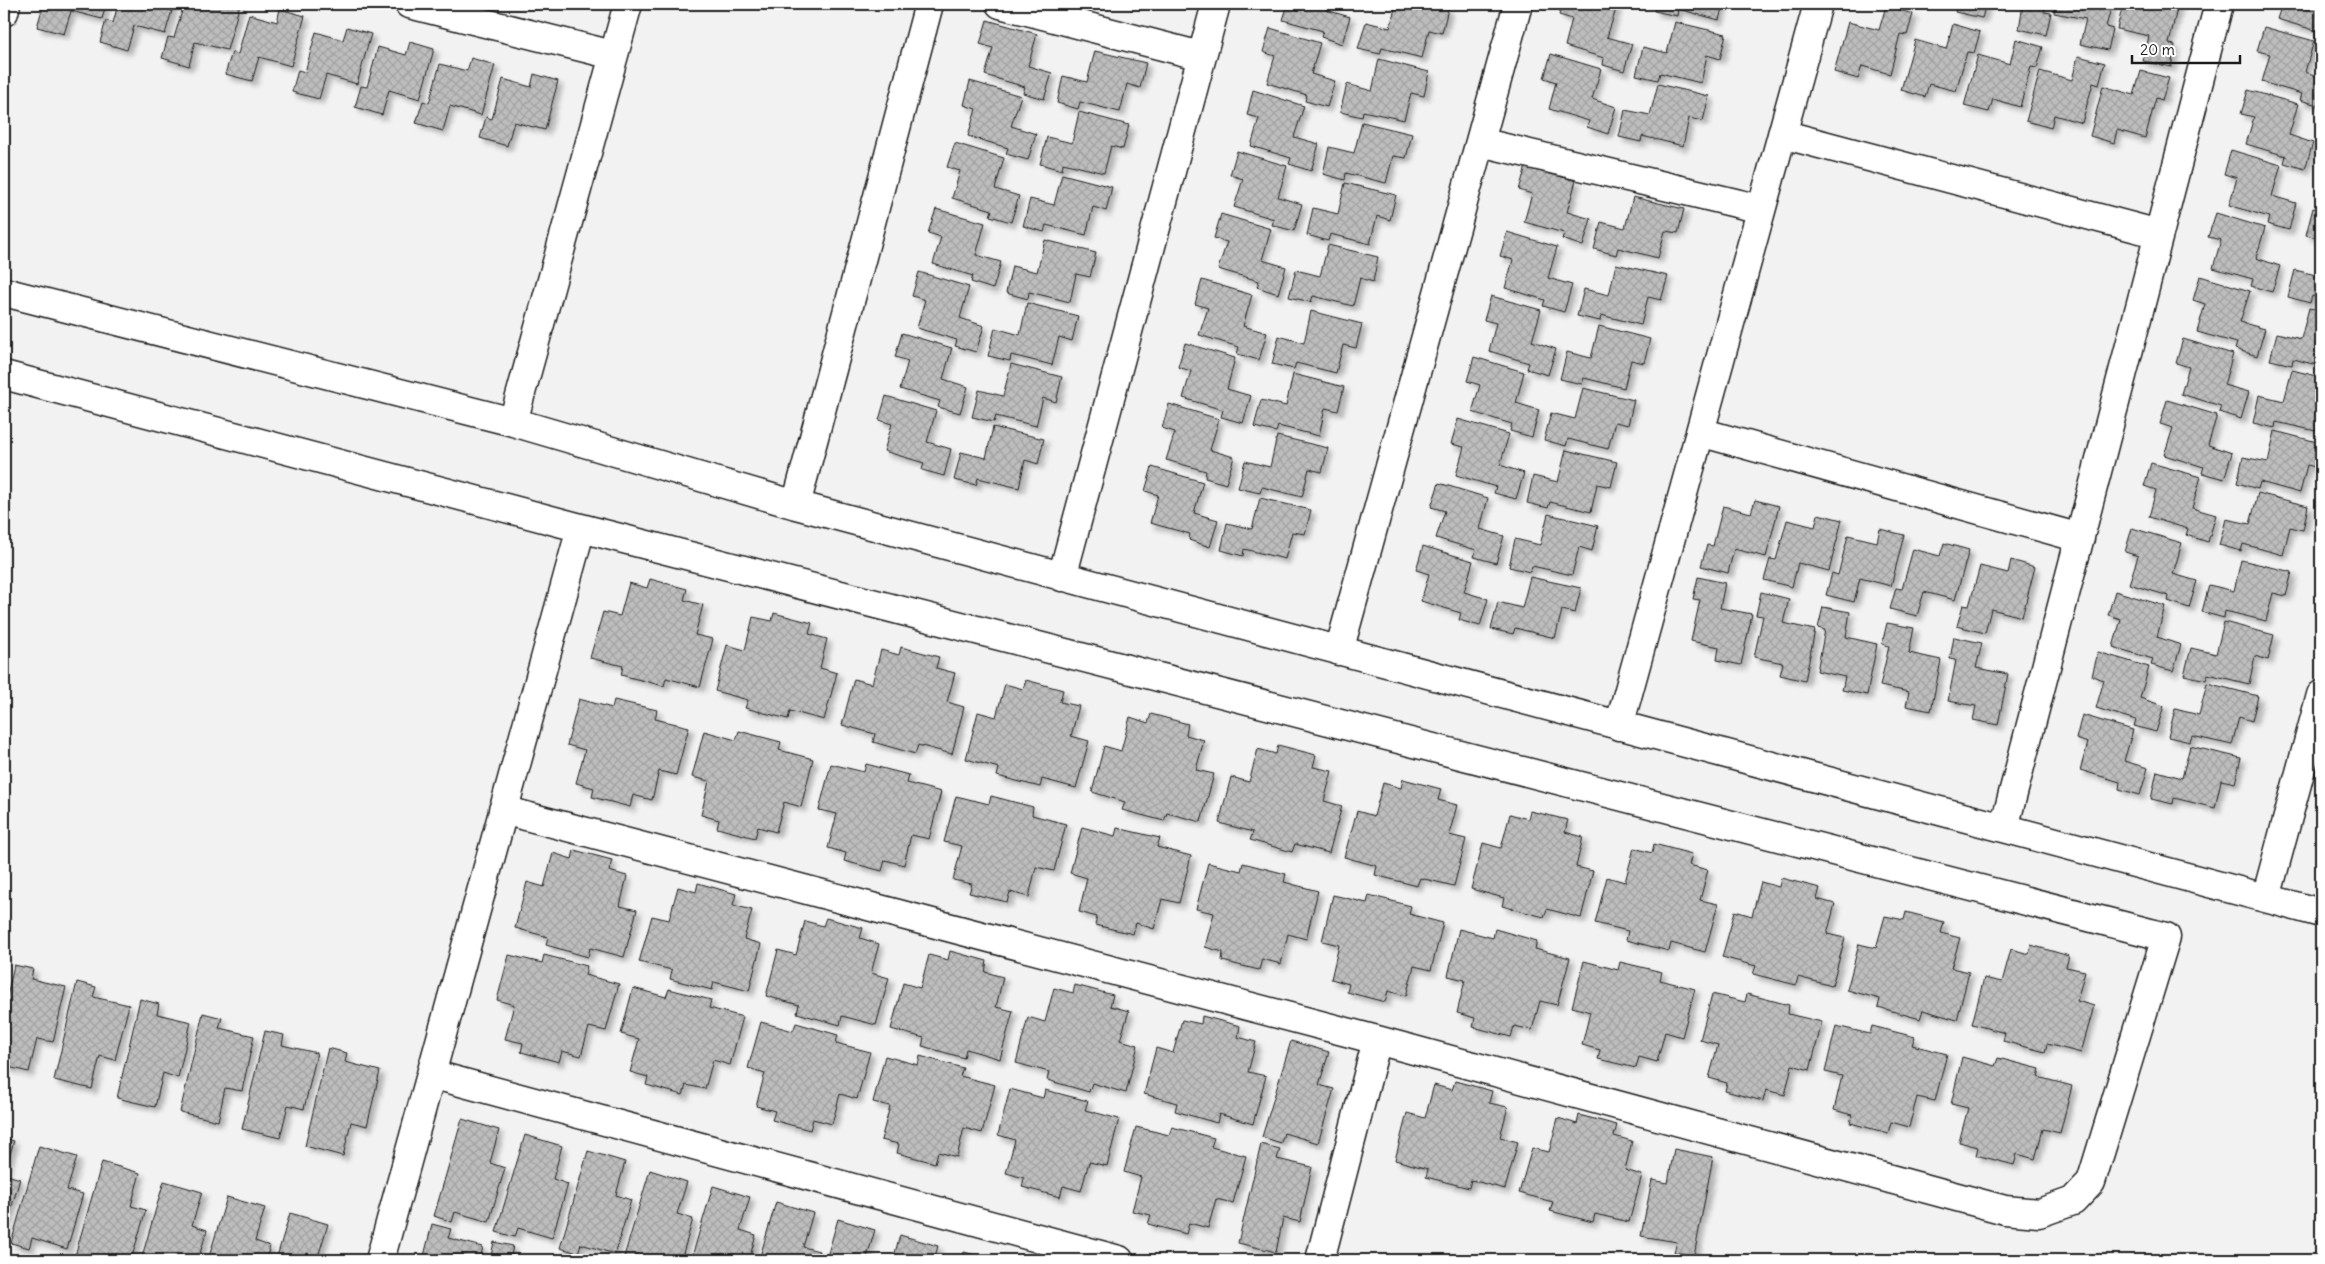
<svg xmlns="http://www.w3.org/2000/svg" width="2325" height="1264" font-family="Delius,sans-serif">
<defs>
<pattern id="building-cross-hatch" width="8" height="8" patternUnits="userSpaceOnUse" patternTransform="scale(1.25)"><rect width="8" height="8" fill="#bdbdbd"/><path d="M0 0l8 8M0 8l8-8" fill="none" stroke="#a2a2a2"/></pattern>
<filter id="shadow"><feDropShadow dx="4.5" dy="4.5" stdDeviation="2.5" flood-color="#0004"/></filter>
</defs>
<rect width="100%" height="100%" fill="#f2f2f2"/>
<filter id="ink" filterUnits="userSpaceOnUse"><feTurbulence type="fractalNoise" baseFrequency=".02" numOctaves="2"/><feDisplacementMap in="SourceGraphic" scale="10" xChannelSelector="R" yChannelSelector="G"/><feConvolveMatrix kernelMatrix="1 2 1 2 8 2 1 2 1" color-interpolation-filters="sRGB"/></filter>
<g filter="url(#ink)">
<path fill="url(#building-cross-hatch)" stroke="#1c1c1c" filter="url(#shadow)" d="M50 4H106L102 19 71 11 64 34 37 27 43 6 49 7Z
M118 4H174L165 34 134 26 127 50 100 42 106 20 113 23Z
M184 4H204L213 6 214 4H240L227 50 195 42 189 66 162 58 168 37 174 38Z
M1288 4H1328L1326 10 1350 17 1342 44 1321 37 1323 31 1283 20Z
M1396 4H1427L1448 9 1442 33 1429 30 1422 58 1382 48 1380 54 1358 49 1366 22 1390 28Z
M1563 4H1610L1617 6 1607 37 1632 44 1624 71 1603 65 1604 58 1565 46 1572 19 1559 15Z
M1656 4H1723L1719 20 1678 9 1677 16 1654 11Z
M1957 4H1986L1982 18 1955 12Z
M2023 4H2046L2044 12 2051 13 2046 35 2019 29Z
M2056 4H2112L2106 27 2113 29 2108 50 2080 44 2086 19 2054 13Z
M2123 4H2178L2169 44 2175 45 2171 67 2143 61 2149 36 2117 29Z
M2282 4H2321V39L2315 37 2317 31 2277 19Z
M1886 6 1913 14 1907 35 1900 34 1890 74 1862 66 1858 79 1834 72 1848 22 1879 30Z
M280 9 305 16 291 66 259 57 252 81 225 74 232 52 238 54 249 14 277 22Z
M987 20 1037 34 1028 66 1052 73 1044 99 1023 93 1025 87 985 75 993 48 980 44Z
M1675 22 1726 34 1720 59 1707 55 1701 83 1660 73 1658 80 1636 75 1643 47 1667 53Z
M1953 24 1980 32 1974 53 1967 52 1956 91 1929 84 1925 97 1901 90 1915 40 1946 49Z
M347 27 371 34 357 84 326 75 319 99 292 92 298 70 305 72 316 32 343 40Z
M2264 27 2314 41 2305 72 2321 77V106L2300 100 2302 94 2262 82 2270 54 2257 51Z
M1270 28 1320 43 1311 74 1335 81 1327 107 1305 101 1307 95 1267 83 1275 56 1263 52Z
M2016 39 2043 47 2037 68 2031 67 2020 107 1993 99 1989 112 1964 106 1978 55 2010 64Z
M410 42 434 49 420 99 389 90 382 115 355 107 361 86 367 87 378 47 406 55Z
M1095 51 1146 63 1140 88 1127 84 1120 112 1080 102 1078 109 1057 103 1063 76 1087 82Z
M1551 54 1601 69 1592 99 1616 107 1608 134 1587 127 1589 121 1549 109 1556 82 1544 78Z
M2078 56 2105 63 2099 85 2093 83 2082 123 2054 115 2051 128 2026 121 2040 71 2072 80Z
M471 58 495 65 481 115 450 106 443 131 416 123 423 101 429 103 440 64 467 71Z
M1379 59 1429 72 1424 96 1411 93 1404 120 1363 111 1362 117 1340 112 1347 84 1372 91Z
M2141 71 2169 78 2162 100 2156 98 2145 138 2117 130 2114 143 2090 136 2103 86 2134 95Z
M534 74 558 81 545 130 514 122 507 146 480 138 486 117 492 119 503 79 531 87Z
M970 81 1021 96 1011 126 1036 134 1028 160 1006 154 1008 148 968 136 976 109 964 105Z
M1658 84 1709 96 1703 121 1689 118 1683 146 1642 136 1641 142 1619 137 1625 110 1650 115Z
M1253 90 1304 106 1294 137 1319 144 1311 171 1289 164 1291 158 1251 146 1259 118 1247 115Z
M2248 90 2298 104 2289 135 2313 143 2305 169 2284 163 2286 156 2246 144 2254 117 2241 114Z
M1079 112 1129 125 1123 149 1111 146 1104 173 1063 163 1062 170 1040 164 1047 137 1072 143Z
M1362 122 1412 134 1406 158 1393 156 1386 183 1346 173 1345 180 1323 174 1329 147 1354 153Z
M955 143 1004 158 995 189 1019 196 1011 222 990 216 992 210 952 198 960 171 947 167Z
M2231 150 2281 165 2272 196 2296 203 2289 230 2267 224 2269 217 2229 205 2237 178 2224 174Z
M1237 151 1287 166 1278 197 1302 204 1294 231 1272 225 1274 219 1234 207 1243 179 1230 175Z
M1526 166 1576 181 1567 212 1591 219 1583 246 1562 239 1564 233 1524 222 1532 194 1519 190Z
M1062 174 1112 187 1106 211 1093 207 1086 235 1046 225 1044 232 1023 226 1030 199 1054 205Z
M1345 183 1396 195 1390 220 1377 216 1370 244 1330 234 1328 241 1307 235 1313 208 1338 214Z
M1633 197 1684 209 1678 233 1665 231 1658 258 1618 248 1616 255 1594 249 1601 222 1625 228Z
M2313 208 2321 210V239L2306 235Z
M936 209 985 223 976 255 1001 262 993 289 971 282 973 276 933 264 941 237 928 233Z
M2216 213 2265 228 2256 258 2280 266 2272 292 2251 286 2253 279 2213 268 2221 240 2208 237Z
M1221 214 1271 229 1262 260 1286 267 1278 294 1257 287 1259 281 1218 269 1227 242 1214 238Z
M1507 232 1557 247 1548 278 1572 285 1564 312 1543 306 1545 300 1505 288 1513 260 1500 256Z
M1045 240 1096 253 1090 277 1076 274 1070 302 1029 292 1028 299 1006 293 1012 266 1037 272Z
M1328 245 1378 257 1373 282 1360 278 1353 306 1313 296 1311 302 1289 297 1296 270 1320 276Z
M1616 264 1668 276 1661 300 1648 297 1641 325 1601 315 1600 321 1577 316 1584 289 1609 295Z
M2295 270 2320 276 2321 270V298L2312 296 2310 303 2288 297Z
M919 272 969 287 960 318 984 326 976 352 955 346 957 340 917 328 925 300 912 296Z
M2200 276 2250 291 2240 322 2265 329 2257 356 2235 349 2237 343 2197 332 2205 304 2193 300Z
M1202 280 1252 295 1243 326 1267 333 1259 360 1237 354 1239 347 1199 335 1208 308 1195 304Z
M1491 296 1541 310 1532 341 1556 349 1548 375 1527 369 1529 363 1489 351 1496 323 1484 320Z
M1027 303 1078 316 1072 341 1059 337 1052 365 1011 355 1010 361 988 356 995 328 1020 335Z
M2309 308 2321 310V366L2293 359 2292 365 2270 360 2277 333 2301 339Z
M1311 311 1362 324 1356 348 1343 345 1336 373 1296 363 1294 369 1272 364 1279 336 1304 343Z
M1599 326 1650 339 1644 363 1631 360 1624 388 1584 378 1582 384 1560 379 1567 352 1591 358Z
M902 333 952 348 943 379 968 387 960 413 938 407 940 401 900 389 908 361 895 357Z
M2183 339 2233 354 2224 385 2249 392 2241 419 2219 412 2221 406 2181 394 2189 367 2176 363Z
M1185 343 1235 358 1227 389 1251 396 1243 423 1221 417 1223 410 1183 398 1191 371 1178 367Z
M1474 357 1524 372 1516 403 1539 410 1532 437 1510 431 1512 424 1472 412 1480 385 1467 381Z
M1011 364 1062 377 1056 402 1043 398 1036 426 996 416 994 422 972 417 979 390 1003 396Z
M2292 370 2321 377V411L2316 431 2276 422 2275 428 2253 423 2259 395 2284 401Z
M1293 374 1344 387 1338 411 1325 408 1319 436 1278 426 1276 432 1254 427 1261 400 1286 406Z
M1583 388 1634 400 1628 425 1615 422 1608 449 1568 439 1566 446 1544 440 1551 413 1575 419Z
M886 396 936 411 927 442 951 449 944 476 922 470 924 463 884 451 892 424 879 420Z
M2167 400 2217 415 2208 445 2232 453 2224 479 2202 473 2204 467 2164 455 2173 428 2160 424Z
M1169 404 1219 419 1210 450 1234 457 1226 484 1205 478 1206 471 1166 460 1175 432 1162 428Z
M1458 419 1509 434 1500 465 1524 473 1516 499 1494 493 1496 487 1456 475 1464 447 1451 444Z
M993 427 1044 439 1038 464 1025 460 1019 488 978 478 976 485 954 480 961 452 986 458Z
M2275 431 2321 443 2320 468 2307 465 2300 493 2260 482 2258 489 2237 483 2243 457 2268 462Z
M1277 436 1328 448 1322 472 1309 469 1302 497 1262 487 1260 493 1238 488 1245 461 1270 467Z
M1566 450 1617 462 1611 487 1597 484 1591 512 1550 502 1548 508 1527 503 1533 476 1558 482Z
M2151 463 2201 477 2192 508 2216 515 2208 542 2186 535 2188 529 2149 517 2156 490 2144 486Z
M1152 467 1203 482 1194 513 1218 520 1210 547 1189 540 1190 534 1150 523 1158 495 1145 491Z
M1439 483 1488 498 1480 529 1504 536 1496 563 1474 557 1476 550 1436 538 1445 511 1431 507Z
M2258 493 2308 506 2303 530 2290 527 2283 555 2243 544 2241 551 2219 545 2226 519 2250 524Z
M1260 498 1311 510 1305 534 1292 532 1285 559 1244 549 1243 556 1221 550 1227 523 1252 529Z
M1755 500 1779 506 1766 557 1734 549 1728 573 1701 566 1707 545 1713 546 1723 506 1751 513Z
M1548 514 1598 526 1592 551 1579 547 1572 575 1532 566 1530 572 1509 567 1515 539 1540 545Z
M1818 514 1842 520 1829 571 1798 563 1792 587 1764 580 1770 559 1776 560 1787 520 1815 527Z
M2132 528 2182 543 2173 574 2197 581 2189 608 2168 601 2169 596 2129 584 2138 556 2125 552Z
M1880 529 1904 535 1891 586 1860 578 1854 602 1826 595 1832 573 1838 575 1848 535 1877 542Z
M1944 543 1969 550 1955 600 1924 592 1917 616 1890 609 1896 588 1902 589 1913 549 1940 556Z
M1423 546 1473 561 1464 592 1488 599 1480 626 1459 620 1461 613 1421 601 1429 574 1416 570Z
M2011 560 2035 567 2022 617 1991 609 1985 633 1957 626 1963 605 1969 606 1980 566 2008 573Z
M2241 560 2292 572 2286 596 2273 593 2266 621 2225 611 2224 618 2202 612 2209 585 2234 591Z
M1530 577 1581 588 1575 613 1562 610 1555 638 1515 628 1513 634 1491 629 1498 602 1522 608Z
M1698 577 1725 583 1720 608 1752 614 1741 665 1717 660 1719 647 1691 641 1700 600 1693 599Z
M650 579 687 589 684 600 703 605 695 635 713 639 700 687 666 678 664 686 621 675 623 666 590 658 603 612 620 616 629 583 647 588Z
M2115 591 2165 606 2157 637 2181 645 2173 671 2151 665 2153 659 2113 647 2121 619 2108 615Z
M1761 592 1789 599 1783 623 1815 630 1805 681 1780 675 1783 663 1754 657 1763 616 1756 615Z
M1823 607 1850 612 1846 637 1877 644 1867 695 1842 690 1845 677 1817 671 1825 630 1818 628Z
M774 613 812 623 809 634 827 639 820 668 837 673 824 720 790 711 788 719 745 708 748 700 715 691 727 645 745 650 753 617 772 621Z
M2224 622 2274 635 2268 660 2255 656 2249 684 2208 674 2206 680 2184 675 2191 648 2216 654Z
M1887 623 1914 628 1909 653 1941 660 1931 711 1906 706 1909 692 1880 686 1889 646 1882 644Z
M1954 637 1982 643 1976 668 2008 674 1998 725 1973 720 1976 706 1948 701 1956 660 1950 659Z
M901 647 939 657 936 668 955 673 947 702 964 707 952 754 918 745 915 754 873 742 875 734 842 725 854 679 872 684 881 650 899 655Z
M2098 652 2149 667 2140 698 2164 706 2156 732 2134 726 2136 720 2096 708 2104 680 2092 676Z
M1026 680 1063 690 1060 702 1079 706 1071 736 1089 741 1076 788 1042 779 1040 787 997 776 999 768 966 759 978 712 996 717 1005 684 1023 689Z
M2207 683 2258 696 2252 721 2239 717 2232 745 2192 736 2190 742 2168 737 2175 709 2199 715Z
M579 699 612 708 614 700 657 710 655 719 689 727 676 775 659 771 652 800 633 795 630 807 592 797 594 788 576 783 585 750 567 745Z
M1151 714 1188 724 1186 735 1204 740 1196 770 1214 774 1201 822 1167 813 1164 821 1122 810 1125 802 1092 792 1104 746 1121 751 1130 717 1148 723Z
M2082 715 2133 730 2124 761 2148 768 2140 795 2119 789 2120 782 2080 770 2088 743 2076 739Z
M704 731 736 740 739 731 781 742 779 750 813 759 801 807 784 802 776 832 758 827 755 838 717 828 719 820 701 815 709 781 692 777Z
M1278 745 1316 755 1313 767 1332 771 1324 801 1342 806 1329 853 1295 844 1292 852 1250 840 1253 832 1219 823 1231 777 1249 782 1258 749 1276 754Z
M2190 746 2241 758 2235 783 2221 780 2215 808 2174 798 2173 804 2151 799 2157 771 2182 778Z
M831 764 864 772 866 764 909 775 907 783 941 792 929 839 911 835 904 865 885 860 882 871 844 861 846 853 828 848 837 814 819 810Z
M1403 779 1441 789 1438 800 1457 805 1449 835 1466 839 1454 886 1420 878 1417 886 1375 875 1377 866 1344 857 1357 811 1374 816 1383 783 1401 788Z
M956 796 989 804 991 796 1033 807 1032 815 1066 824 1054 871 1036 867 1029 897 1010 892 1007 902 969 893 972 884 953 880 962 846 944 842Z
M1530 811 1568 820 1565 832 1583 837 1576 867 1593 871 1581 918 1547 909 1544 917 1502 906 1504 898 1471 889 1483 843 1501 848 1510 814 1528 819Z
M1082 827 1115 836 1117 828 1160 838 1157 847 1191 856 1179 903 1162 899 1154 929 1136 923 1133 934 1095 925 1097 917 1079 912 1087 878 1070 873Z
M1654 844 1692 854 1689 865 1708 870 1700 900 1718 904 1705 952 1671 943 1669 951 1626 940 1628 931 1595 923 1607 877 1625 882 1634 848 1652 853Z
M574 850 612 860 609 871 627 876 620 906 637 910 624 957 590 948 588 957 546 945 548 937 515 928 527 882 544 887 553 853 572 859Z
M1208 863 1241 871 1243 863 1286 874 1284 882 1318 891 1306 939 1288 934 1281 964 1262 959 1259 970 1222 961 1223 952 1205 947 1214 913 1196 909Z
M1781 878 1820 888 1817 899 1835 904 1827 934 1845 938 1832 986 1798 977 1796 985 1753 974 1756 966 1722 957 1735 911 1752 916 1761 882 1779 887Z
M698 883 736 894 733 905 752 910 744 939 761 944 749 991 714 982 712 990 670 979 672 970 639 962 652 916 669 920 678 887 696 892Z
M1333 895 1367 903 1369 895 1411 906 1409 914 1443 923 1431 970 1414 966 1406 996 1388 991 1385 1002 1347 992 1349 984 1331 979 1339 945 1322 941Z
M1906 912 1944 922 1941 933 1960 938 1951 968 1969 972 1957 1020 1923 1010 1920 1019 1878 1007 1880 999 1847 990 1859 944 1876 948 1885 916 1904 920Z
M826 918 863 928 860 938 879 944 871 973 889 978 876 1025 842 1016 840 1025 797 1013 799 1005 766 996 778 950 796 955 805 921 823 926Z
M1459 929 1493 938 1495 929 1537 941 1535 949 1570 958 1557 1005 1540 1001 1532 1030 1514 1026 1511 1037 1473 1027 1475 1018 1457 1013 1465 980 1448 976Z
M2031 945 2069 956 2066 967 2085 971 2077 1001 2094 1006 2081 1053 2047 1044 2045 1052 2003 1041 2005 1033 1972 1024 1984 978 2002 982 2011 949 2029 954Z
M950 951 987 961 985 972 1003 977 996 1007 1013 1011 1000 1059 966 1049 964 1058 922 1046 924 1038 891 1029 903 983 920 988 929 955 948 960Z
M509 955 542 963 544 955 587 966 585 975 619 984 606 1031 589 1027 581 1056 562 1051 559 1062 521 1052 523 1043 505 1039 514 1005 497 1000Z
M1584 961 1618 970 1620 962 1662 972 1660 980 1695 989 1682 1037 1665 1032 1657 1062 1639 1057 1636 1068 1598 1059 1600 1050 1582 1045 1590 1012 1572 1007Z
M14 965 33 969 31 979 66 987 53 1042 37 1039 29 1072 4 1066V1010Z
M77 982 96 987 93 997 129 1005 115 1060 100 1056 92 1089 54 1080Z
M1075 985 1113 995 1110 1006 1129 1011 1120 1040 1138 1045 1126 1093 1092 1083 1089 1092 1047 1080 1049 1072 1016 1063 1028 1017 1045 1022 1054 988 1073 993Z
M633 988 666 997 669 989 711 1000 709 1008 743 1017 730 1065 713 1060 705 1089 686 1085 683 1095 646 1085 648 1077 630 1072 639 1039 621 1034Z
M1712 994 1745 1002 1747 994 1789 1005 1788 1014 1822 1022 1810 1070 1792 1065 1785 1095 1766 1090 1763 1101 1725 1091 1727 1083 1709 1078 1718 1045 1700 1040Z
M140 999 159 1004 157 1014 191 1022 178 1078 163 1073 155 1107 117 1098Z
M203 1013 222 1018 219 1028 254 1036 242 1091 225 1088 218 1121 180 1112Z
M1202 1016 1240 1026 1238 1037 1256 1042 1248 1072 1266 1076 1253 1124 1219 1114 1217 1123 1175 1111 1177 1103 1144 1094 1156 1048 1173 1053 1182 1020 1201 1024Z
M761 1022 793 1031 796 1023 838 1035 836 1043 870 1052 857 1099 840 1094 832 1124 813 1119 810 1130 772 1120 775 1111 756 1106 765 1073 748 1068Z
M1836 1026 1870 1034 1872 1026 1915 1037 1912 1045 1947 1054 1935 1101 1917 1097 1909 1127 1891 1122 1888 1133 1850 1123 1852 1115 1834 1110 1842 1076 1825 1072Z
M265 1031 284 1035 282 1045 317 1053 304 1109 288 1105 280 1138 242 1129Z
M1291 1041 1329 1052 1319 1085 1334 1089 1318 1143 1284 1133 1281 1143 1262 1137Z
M328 1048 347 1053 345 1062 380 1071 367 1126 351 1122 343 1156 305 1146Z
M885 1056 918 1065 920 1056 963 1068 960 1076 995 1085 982 1133 964 1128 957 1157 938 1152 935 1163 897 1153 899 1144 881 1140 890 1106 873 1102Z
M1962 1057 1995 1066 1998 1058 2040 1069 2038 1077 2072 1086 2060 1133 2043 1129 2035 1159 2017 1154 2014 1165 1976 1155 1978 1147 1959 1142 1968 1108 1951 1104Z
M1455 1081 1492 1091 1489 1103 1508 1107 1500 1137 1518 1142 1505 1189 1471 1180 1469 1188 1426 1177 1428 1169 1395 1160 1407 1113 1425 1118 1434 1085 1452 1090Z
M1010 1089 1043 1098 1045 1090 1088 1101 1085 1110 1119 1119 1107 1166 1089 1162 1081 1191 1063 1186 1060 1197 1022 1187 1024 1178 1006 1173 1015 1140 998 1135Z
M1579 1115 1617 1125 1614 1136 1632 1141 1625 1170 1642 1175 1629 1222 1595 1214 1593 1222 1550 1211 1553 1202 1519 1193 1532 1148 1549 1152 1558 1118 1577 1124Z
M462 1119 499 1130 490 1163 505 1168 489 1222 455 1212 452 1222 434 1216Z
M1136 1127 1169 1135 1172 1127 1214 1138 1211 1147 1246 1156 1233 1203 1216 1199 1208 1228 1189 1223 1186 1234 1148 1224 1151 1215 1132 1211 1141 1177 1124 1172Z
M525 1135 562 1146 553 1179 568 1184 552 1238 518 1228 515 1237 496 1232Z
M4 1138 14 1141 4 1174 20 1179 4 1233Z
M1261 1144 1280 1149 1277 1159 1312 1167 1300 1222 1283 1218 1276 1252 1238 1243Z
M39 1146 77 1157 67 1190 83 1194 67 1249 32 1238 29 1248 11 1243Z
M1674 1149 1713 1157 1694 1256 1674 1252 1677 1242 1641 1236 1652 1180 1668 1183Z
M588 1151 625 1162 616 1195 631 1200 615 1254 581 1244 578 1253 560 1248Z
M102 1162 140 1173 131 1206 146 1210 131 1260H115L96 1255 94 1260 74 1259Z
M650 1170 687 1182 677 1214 693 1219 681 1260H623Z
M164 1181 202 1192 192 1225 207 1230 198 1260H141Z
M713 1186 750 1197 740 1230 756 1235 749 1260H691Z
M227 1197 265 1208 255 1241 270 1246 266 1260H208Z
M776 1202 813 1213 803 1247 819 1251 816 1260H759Z
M290 1213 328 1224 318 1257 329 1260H276Z
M838 1219 875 1230 866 1260H826Z
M432 1224 451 1229 448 1238 483 1247 480 1260H423Z
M900 1235 938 1246 934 1260H893Z
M494 1242 513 1246 511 1256 528 1260H490Z
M964 1252 993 1260H961Z
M8 1254 27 1258V1260H7Z"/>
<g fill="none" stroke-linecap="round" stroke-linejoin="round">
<g stroke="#1c1c1c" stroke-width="31">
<path id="minor" d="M409 4 613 55
M1000 4 1201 56
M4 12 6 4
M1782 134 2159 234
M1480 142 1761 209
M4 292 513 422 796 505 2321 913
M4 375 581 528 2166 937 2091 1182 2073 1201 2039 1213 2005 1210 1377 1040 503 810
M513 422 628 4
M1700 432 2080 538
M796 505 929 4
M1062 577 1216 4
M1339 651 1518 4
M1619 726 1818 4
M2004 828 2219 4
M2266 898 2321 695
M431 1074 1119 1260
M380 1260 581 528
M1320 1260 1377 1040"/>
</g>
<use href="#minor" stroke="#fff" stroke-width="28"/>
</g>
</g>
<rect width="2325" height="1264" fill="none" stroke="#fff" stroke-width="20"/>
<rect x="10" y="10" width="2305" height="1244" fill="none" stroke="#1c1c1c" stroke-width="2" filter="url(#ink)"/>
<path d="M2132 55v8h108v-8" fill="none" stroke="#1c1c1c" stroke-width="2.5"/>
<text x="2140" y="55" font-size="15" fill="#1c1c1c" stroke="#ffffff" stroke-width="4" paint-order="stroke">20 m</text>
</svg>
